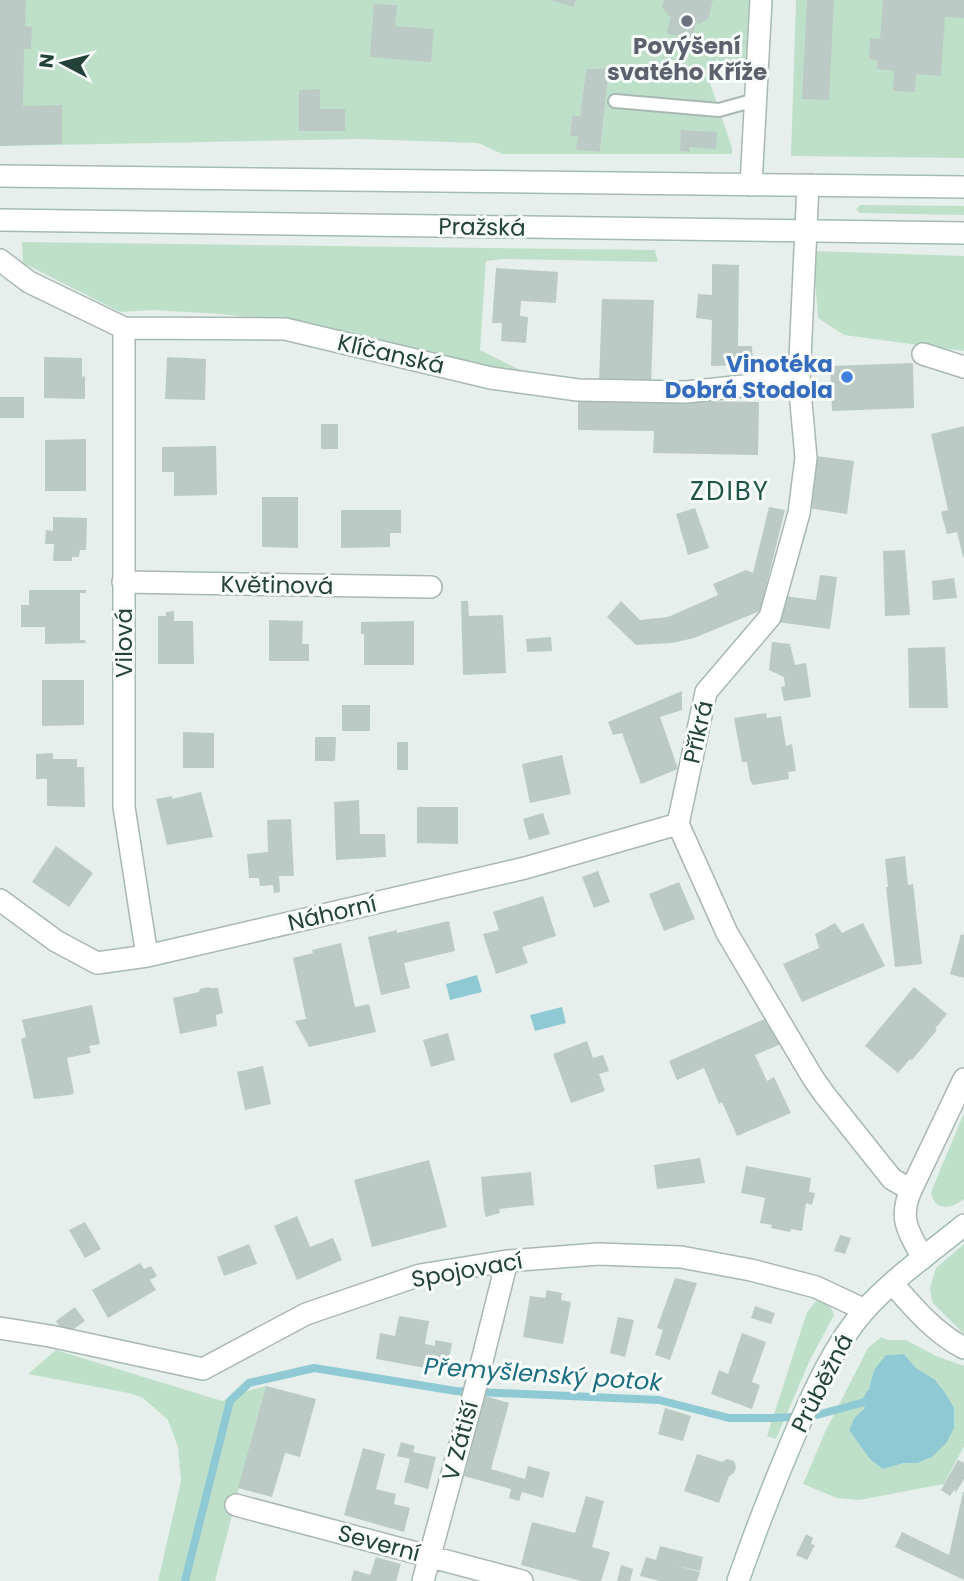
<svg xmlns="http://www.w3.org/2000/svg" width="964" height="1581" font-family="Poppins,sans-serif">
<rect width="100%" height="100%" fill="#e6efeb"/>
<path fill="#bfe0c8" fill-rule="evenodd" d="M0 0H753L749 81 745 85 717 59 706 71 732 148V154H502L478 143 359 139 0 146ZM609 68 600 152 577 150 578 136 570 135 572 115 580 116 586 69Z
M796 0H964V158L791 156Z
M860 205 964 206V215L860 213 856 209Z
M22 242 655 250 658 262 504 259 486 261 480 350 528 374 486 370 299 323 221 314 153 310 120 312 23 263Z
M813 251 964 256V351L844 335 818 318Z
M964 1113V1199C951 1209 934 1212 931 1192Z
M964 1244V1334L932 1302 930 1288 936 1268Z
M816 1301C825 1302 832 1306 834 1315L809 1362 776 1439 767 1436 807 1312Z
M881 1337 888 1340H906L936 1356 964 1366V1446L944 1484 859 1500 837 1498 803 1484 825 1432 868 1348ZM904 1354 916 1368 934 1379 917 1463H904L883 1469 849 1430 855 1417 864 1409 886 1355Z
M56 1350 222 1401 240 1393 266 1386C248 1451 232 1516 215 1581H158L181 1481 178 1447 168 1420 143 1398 129 1393 28 1374Z"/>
<path fill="#8ec9d4" d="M477 975 482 992 450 1000 446 984Z
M562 1007 566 1023 535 1031 530 1015Z
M904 1354 916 1368 934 1379 946 1394 954 1408V1428L947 1442 932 1457 917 1463H904L883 1469 870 1459 849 1430 855 1417 864 1409 874 1370 886 1355Z"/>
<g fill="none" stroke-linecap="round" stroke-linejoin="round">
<path stroke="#8ec9d4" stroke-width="8" d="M185 1581 230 1401 249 1383 314 1368 456 1391 659 1400 729 1418H772L813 1416 865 1402 870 1394"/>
</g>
<path fill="#bbcac4" d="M0 0H26L25 26 32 27 31 49H24L23 106 62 105V144L0 146Z
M549 0H576L574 7Z
M664 0H713L708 19 699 24 696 23 693 38 690 39 668 34 667 31 671 17 668 16 662 7Z
M807 0H834L829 100 802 99Z
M883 0H964V18L945 17 941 76 916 74 915 92 893 91 894 71 877 69V60L869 59 870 38 880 39Z
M374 4 397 5 395 26 434 29 431 62 370 57Z
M609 68 600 152 576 150 578 136H570L572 115 580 116 586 69Z
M320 89V109H345V131H299V90Z
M681 130 717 132 716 149 690 147 689 152 680 151Z
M712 264 739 265 738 346H752L753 365 711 366 712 320 696 318 698 294 712 295Z
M496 268 558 272 556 303 521 301 520 316 528 317 526 343 501 341 502 323H492Z
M602 299 654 300 651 384 599 382Z
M44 357 82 358V377L85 376V399L44 398Z
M167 357 206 359 205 400 165 399Z
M913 363 914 408 832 411 830 366Z
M0 397H24V418H0Z
M578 399 759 402 758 455 653 453 654 431 578 430Z
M321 424H338V449H321Z
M964 426V557H963L957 532 947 534 941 512 948 510 931 434Z
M86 439V491H45V440Z
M216 446 217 495 174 496V472H162V447Z
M816 456 854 461 847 514 808 508Z
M262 497H298V548L262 547Z
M769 507 785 510 760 611 694 638 672 643 636 645 607 617 621 601 640 620 668 617 718 595 713 584 746 570 753 573Z
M695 508 709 548 688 555 676 514Z
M341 510H401V533H390V547L341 548Z
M53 517 87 518 86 550H80L79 557H72V561H53L54 544H45L46 530 53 531Z
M905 550 910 615 885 616 883 551Z
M820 575 837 577 830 629 777 622 784 596 816 600Z
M954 578 957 598 933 600 932 581Z
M29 590H86V593H80V640H85L86 643 45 644V627H21V605H29Z
M461 601H468L469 616 503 615 506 673 463 675Z
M174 611V621H193L194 664H158V616H166V612Z
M269 620 303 621 302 644H309V661H269Z
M414 621V665H364V634H361V622Z
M551 637 552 651 527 652 526 639Z
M772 642 790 644 795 665 806 663 811 697 784 701 781 687 785 686 784 677 769 670Z
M945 647 948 708H909L908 648Z
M42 680H84V725L42 726Z
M682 691V710L660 717 678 769 641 784 622 733 613 735 608 722Z
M342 705H370V731H342Z
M766 713 767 718 781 716 786 746 792 744 796 771 788 772 789 779 753 785 750 780 747 762H742L734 718Z
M183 732 214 733V768H183Z
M315 737H336L335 761H315Z
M397 742H408V770H397Z
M53 753V759H77V767H84L85 807 47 806V779H36V754Z
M562 755 571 794 530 803 522 764Z
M201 792 213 837 167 845 156 799 172 796V799Z
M359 800 360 834H385L386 857 336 860 334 802Z
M417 807H458V844L417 843Z
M543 813 550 834 529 840 523 819Z
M291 819 294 876H279L280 892 274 893 273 885 260 886 259 878H249L247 854 268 852 267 820Z
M56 846 93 873 69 907 32 882Z
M905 856 908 885 913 884 922 964 895 967 886 887H888L885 859Z
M598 871 610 902 594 908 582 877Z
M679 882 695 919 664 931 649 894Z
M543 896 556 936 522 947 528 963 496 974 483 934 499 930 493 912Z
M449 921 455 951 404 963 410 988 381 995 368 937 397 930V933Z
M835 923 842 933 863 923 885 966 802 1002 783 964 819 948 815 934Z
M961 934 964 935V978L950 974Z
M341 943 355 1007 369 1004 376 1032 309 1047 295 1021 306 1019 293 958 313 953 312 950Z
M209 987 210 988H218L223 1013 216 1015 217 1026 180 1034 173 998 199 992 200 989Z
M914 987 947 1014 935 1029 937 1030 912 1060 910 1059 898 1073 865 1046Z
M92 1005 100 1044 89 1046 91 1053 67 1058 74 1093 69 1095 34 1099 21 1039 26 1037 22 1020Z
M767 1018 781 1044 755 1055 767 1081 774 1077 791 1113 737 1136 722 1102 719 1104 704 1068 677 1080 669 1061Z
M448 1033 455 1060 431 1067 423 1040Z
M587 1041 593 1058 603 1055 609 1071 599 1074 605 1091 571 1103 553 1054Z
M263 1066 271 1104 245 1110 237 1072Z
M700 1158 705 1183 657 1189 654 1165Z
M429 1160 447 1227 372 1247 354 1180Z
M746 1166 811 1178 809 1192 815 1193 812 1205 806 1203 802 1231 791 1229 790 1232 771 1228 772 1225 760 1223 765 1198 741 1193Z
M531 1172 534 1205 499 1209 500 1213 486 1217 484 1210 481 1177Z
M297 1216 310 1247 333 1238 342 1260 297 1280 274 1226Z
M85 1222 101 1249 85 1258 69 1230Z
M840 1235 851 1238 845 1254 834 1251Z
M249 1244 257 1264 224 1276 217 1257Z
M140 1263 144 1269 151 1266 157 1276 150 1280 156 1290 108 1318 92 1290Z
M675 1278 697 1283 670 1360 655 1355 663 1330 657 1328Z
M547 1290 562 1293 561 1300 571 1302 563 1344 523 1337 530 1296 545 1298Z
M755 1306 775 1313 771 1324 751 1318Z
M75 1307 85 1321 65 1335 56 1321Z
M399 1316 429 1321 425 1344 435 1346V1340L452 1343 447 1372 376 1359 380 1333 395 1336Z
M618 1317 634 1320 625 1357 610 1353Z
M742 1333 766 1342 752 1382 760 1385 752 1409 711 1394 719 1370 728 1374Z
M266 1386 316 1399 300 1457 285 1453 272 1497 238 1488Z
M485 1396 509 1403 491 1469 525 1479 528 1466 550 1472 543 1498 522 1492 519 1501 509 1498 511 1489 464 1476Z
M665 1408 691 1416 683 1441 658 1434Z
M401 1442 415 1446 413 1452 436 1457 428 1489 404 1482 410 1459 397 1456Z
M363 1448 385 1454 376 1489 396 1494 394 1504 410 1508 404 1532 344 1515Z
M697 1454 722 1462 727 1459 734 1461 736 1467 734 1473 729 1476 719 1503 684 1491Z
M958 1460 964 1463V1479L956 1492 954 1490 950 1496 941 1490Z
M963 1492H964V1580L895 1547 902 1532 949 1555Z
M586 1496 604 1501 592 1547 610 1552 601 1581H581L521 1565 532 1522 575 1533Z
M806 1534 813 1538 811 1544 815 1545 807 1560 796 1555Z
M660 1546 703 1557 700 1571 674 1565 700 1572 697 1581H660L640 1576 646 1557 656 1560Z
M376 1557 401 1564 396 1581H351L354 1570 370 1575Z
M621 1565 633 1569 630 1581H617Z"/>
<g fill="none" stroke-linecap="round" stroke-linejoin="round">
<g stroke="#a8b8b2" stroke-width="16">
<path id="lane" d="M615 101 719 110 755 100"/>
</g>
<g stroke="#a8b8b2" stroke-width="24">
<path id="street" d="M751 185 761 0
M808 185 799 380 806 458 799 513 770 617 706 692 678 824 727 933 813 1078 825 1095 892 1179 911 1190
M0 260 29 282 124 328 285 329 491 378 578 390 686 392 799 380
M124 328V807L147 956
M923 354 964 367
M123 582 431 587
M0 900 56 941 97 963 147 956 525 868 678 824
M923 1258C909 1233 898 1219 911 1190L964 1079
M893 1284C914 1308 935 1333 964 1348
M0 1328 50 1336 203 1369 306 1314 420 1275 507 1261 598 1254 681 1257 751 1270 816 1287 865 1310
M236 1505 522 1581
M423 1581 473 1397 507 1261"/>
</g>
<g stroke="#a4bbb3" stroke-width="24">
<path id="secondary" d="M0 176 964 187
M0 220 964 233
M738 1581C756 1529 776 1478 798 1427 816 1387 834 1346 863 1312 892 1279 930 1253 964 1225"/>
</g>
<use href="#lane" stroke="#fff" stroke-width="12"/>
<use href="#street" stroke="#fff" stroke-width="21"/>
<use href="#secondary" stroke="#fff" stroke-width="21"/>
</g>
<circle fill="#6b7280" stroke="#f7fbf9" stroke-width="2.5" cx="687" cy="21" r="7"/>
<circle fill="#3f7fe0" stroke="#f7fbf9" stroke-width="2.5" cx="847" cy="377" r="7"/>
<g text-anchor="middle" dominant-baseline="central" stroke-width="6" stroke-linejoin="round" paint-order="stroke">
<g font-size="23" font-weight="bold" fill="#5b616d" stroke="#f7fbf9">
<text x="687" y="46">Povýšení<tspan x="687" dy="26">svatého Kříže</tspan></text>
</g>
<g font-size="23" fill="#24423a" stroke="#f7fbf9">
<text transform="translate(482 227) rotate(1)">Pražská</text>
<text transform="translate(391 354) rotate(13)">Klíčanská</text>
<text transform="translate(277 585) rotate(1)">Květinová</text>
<text transform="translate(124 643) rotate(-90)">Vilová</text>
<text transform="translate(698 732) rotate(-77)">Příkrá</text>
<text transform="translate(332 913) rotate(-13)">Náhorní</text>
<text transform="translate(467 1270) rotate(-10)">Spojovací</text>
<text transform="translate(822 1383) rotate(-63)">Průběžná</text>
<text transform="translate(460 1441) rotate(-75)">V Zátiší</text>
<text transform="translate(379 1543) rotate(15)">Severní</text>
</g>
<g font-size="23" font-weight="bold" fill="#366cbe" stroke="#f7fbf9" text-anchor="end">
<text x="833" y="364">Vinotéka<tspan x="833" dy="26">Dobrá Stodola</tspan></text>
</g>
<g font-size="24" font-style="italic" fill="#1c6f80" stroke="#f7fbf9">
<text transform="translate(543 1374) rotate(4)">Přemyšlenský potok</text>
</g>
<g font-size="26" letter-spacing="2" fill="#1f5548" stroke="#f7fbf9">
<text x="730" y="491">ZDIBY</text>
</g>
</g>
<g transform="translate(63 63) rotate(277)" stroke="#f7fbf9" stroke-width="5" paint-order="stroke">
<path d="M0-5L12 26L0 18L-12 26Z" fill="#24423a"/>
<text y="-10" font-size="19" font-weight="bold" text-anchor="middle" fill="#24423a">N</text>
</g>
</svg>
